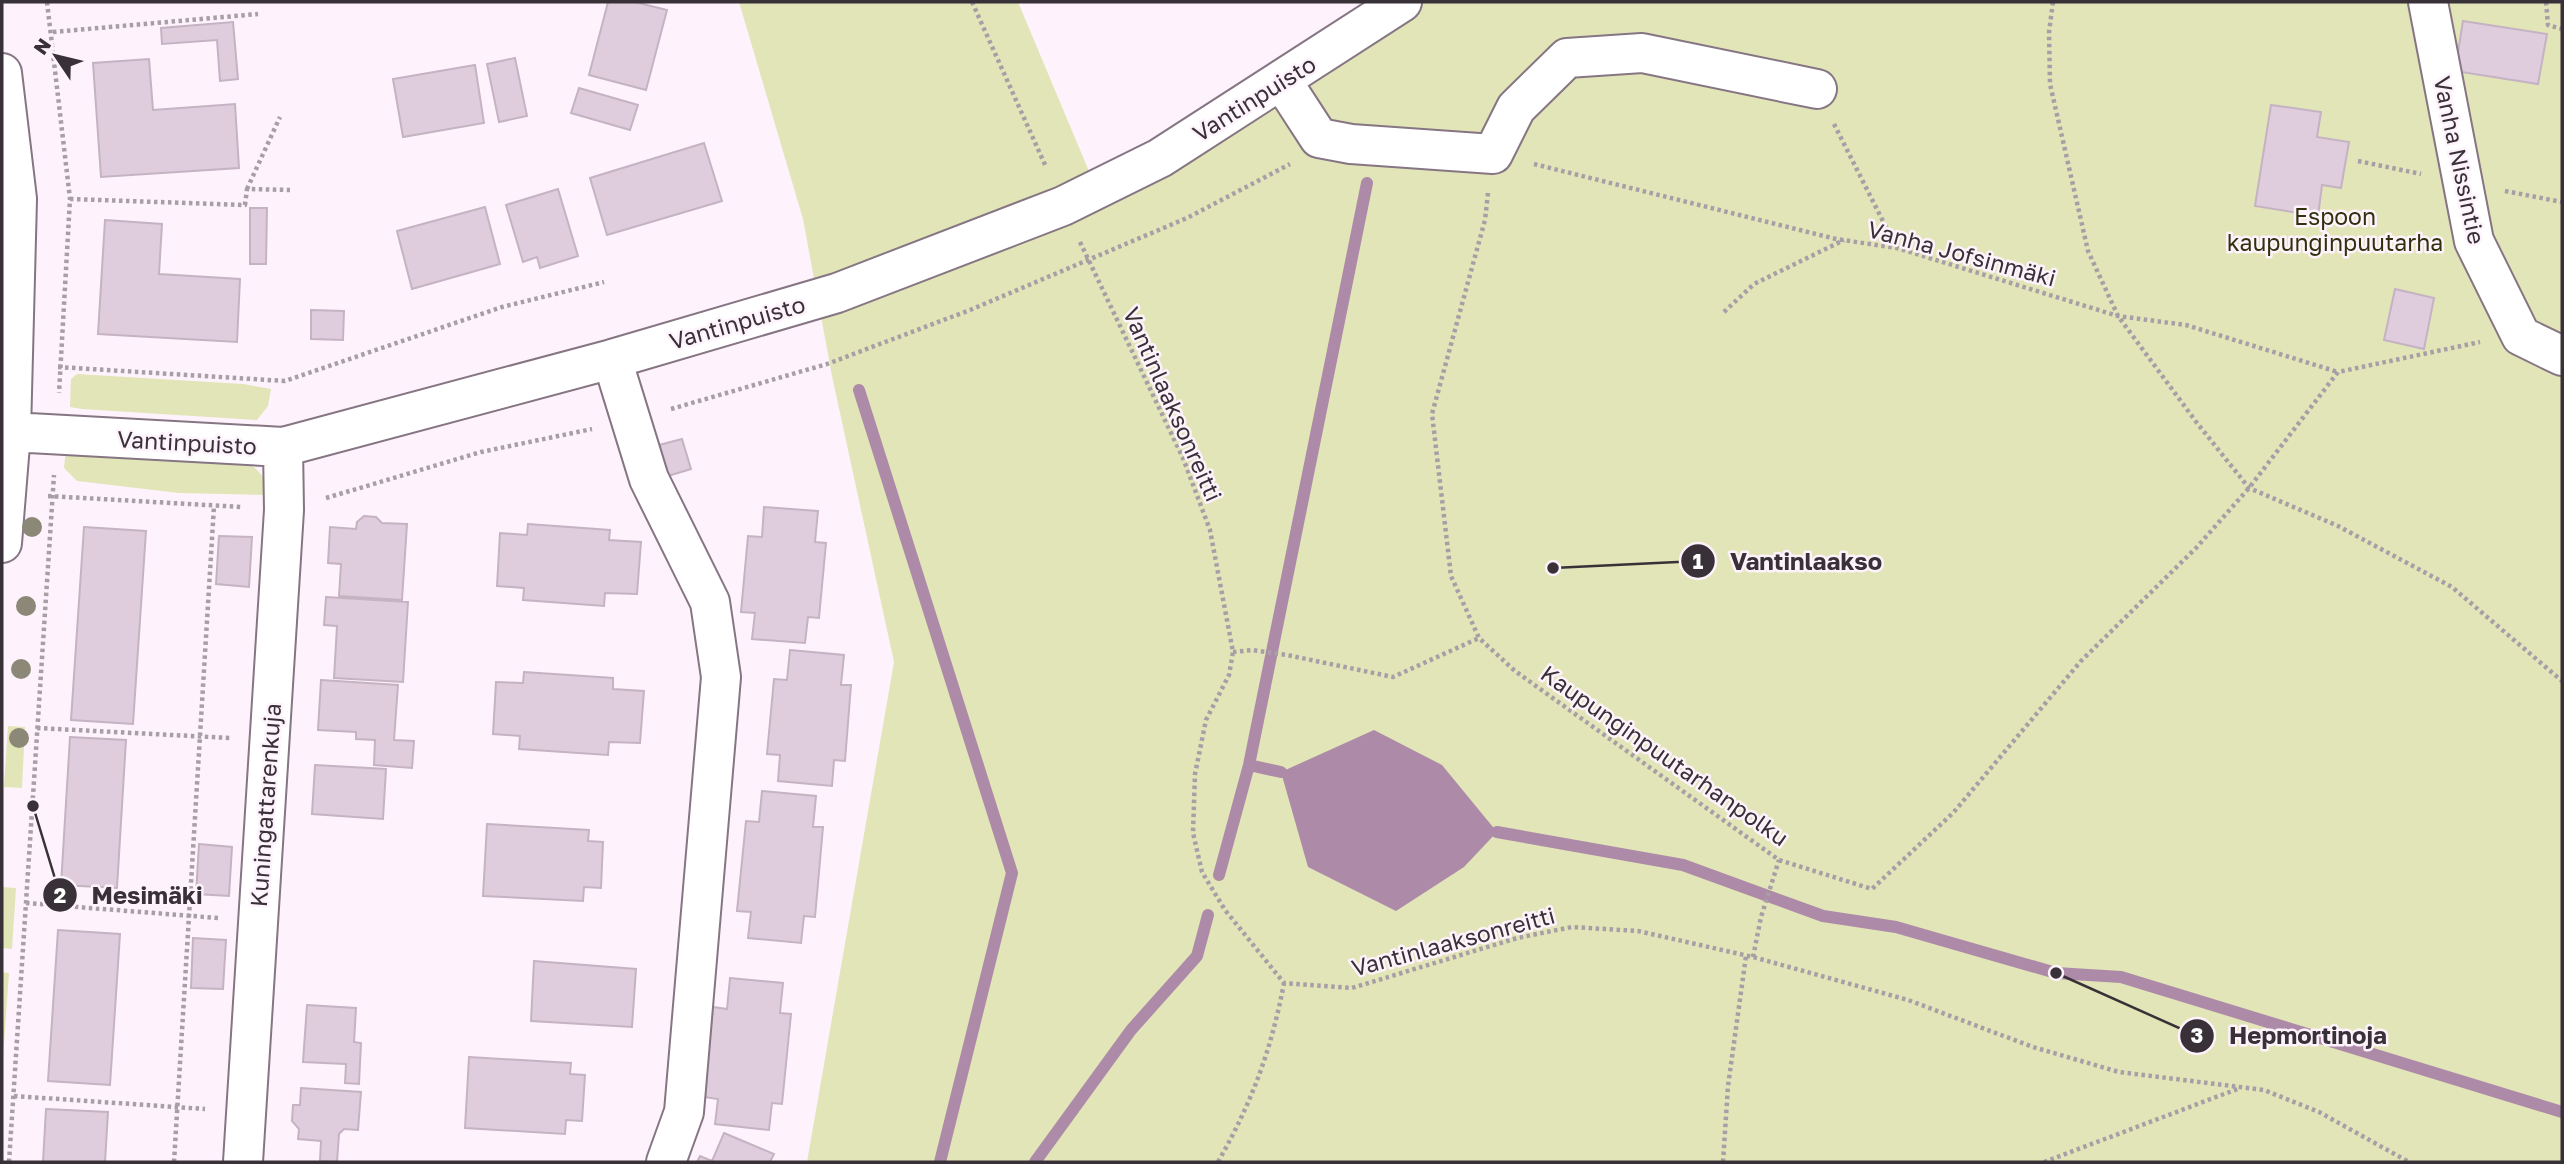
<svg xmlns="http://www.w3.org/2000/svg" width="2564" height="1164" font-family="'Golos Text',sans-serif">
<rect width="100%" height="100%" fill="#fef3fc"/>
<path fill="#e1e5b7" d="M739 2H1018L1096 188 1387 2H2562V1162H807L894 662 832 376 803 219Z
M77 374 243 384 271 389 268 406 257 420 82 409 70 407 71 379Z
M66 448 235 457C254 465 264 472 269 493L262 495 179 493 77 481 64 468Z
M8 726 25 727 22 788 4 787Z
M2 887 16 888 12 949 2 948Z
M2 972 9 973 2 1072Z"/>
<path fill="#ae8aa9" d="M1374 730 1442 765 1497 832 1464 867 1396 911 1308 867 1281 772Z"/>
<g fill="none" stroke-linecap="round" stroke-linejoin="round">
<path stroke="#ae8aa9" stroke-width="12" d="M859 390 1012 873 940 1162
M1249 765 1281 772
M1497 832 1683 865 1823 916 1896 927 2056 973 2121 977 2562 1112
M1219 875 1249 765 1367 183
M1035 1162 1131 1030 1197 956 1208 915"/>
</g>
<path fill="#dfccdc" stroke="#c5b3c3" stroke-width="2" d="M608 2H635L667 10 646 90 589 75Z
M2463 21 2547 34 2538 84 2455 71Z
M233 22 238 79 220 81 217 40 162 44 161 28Z
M515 58 527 116 499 122 487 64Z
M149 59 153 110 235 104 239 168 101 177 93 63Z
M475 65 484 123 403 137 393 79Z
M579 88 638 105 630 130 571 113Z
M2271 105 2321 112 2317 137 2349 142 2341 188 2322 185 2318 216 2255 206Z
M704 143 722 201 607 235 590 178Z
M558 189 578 256 540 268 537 257 523 262 506 205Z
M485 207 500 264 412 289 397 231Z
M250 208H267L266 264H250Z
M105 220 162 224 159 274 240 279 237 342 98 334Z
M2395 289 2434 298 2424 349 2384 340Z
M311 310 344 311 343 340 311 339Z
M682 439 691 469 668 476 659 445Z
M764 507 818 511 815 542 826 543 819 618 808 617 805 643 752 639 755 613 741 612 748 536 762 537Z
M364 516 376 517 382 523 407 524 402 600 339 596 341 564 328 563 330 527 356 529 357 522Z
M528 524 610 530 609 540 641 542 637 594 605 593 604 606 523 600 524 588 497 586 500 533 527 535Z
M84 527 146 531 133 724 71 720Z
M219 536 252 537 249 587 216 584Z
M326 597 408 602 403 682 334 678 337 626 324 625Z
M790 650 844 655 841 685H851L845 761 834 760 832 786 778 781 780 755 767 754 774 679 787 680Z
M524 672 613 678V689L644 691 640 743 609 742 608 755 519 749 520 736 493 734 496 682 523 683Z
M321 680 398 685 394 740 414 741 412 768 374 765 375 740 356 739V732L318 730Z
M70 737 126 740 117 888 61 885Z
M315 765 386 769 383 819 312 814Z
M762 791 816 796 813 827H823L815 917 804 916 801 943 748 938 751 912 737 911 746 821 759 822Z
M487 824 589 830 588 841 603 842 601 888 584 887 583 901 483 896Z
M199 844 232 847 229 896 196 894Z
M58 930 120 934 110 1085 48 1081Z
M193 938 226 940 223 989 191 988Z
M534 961 636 969 632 1027 531 1021Z
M730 978 783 983 780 1013 791 1014 782 1104 772 1103 769 1130 715 1124 718 1099 704 1097 713 1007 727 1009Z
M307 1005 356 1008 354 1042 361 1043 359 1084 345 1083 346 1064 303 1062Z
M469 1057 571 1063 570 1074 585 1075 582 1121 566 1120 565 1134 465 1128Z
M301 1088 361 1092 358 1130 344 1129 339 1134 337 1162 320 1161 321 1141 298 1139 299 1129 292 1121 293 1105H300Z
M46 1109 108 1112 105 1162H43Z
M724 1133 774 1154 770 1162H697L700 1156 712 1161Z"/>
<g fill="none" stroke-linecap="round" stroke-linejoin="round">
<g stroke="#867583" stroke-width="42">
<path id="minor" d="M2428 2 2474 241 2521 336 2562 356
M2 73 17 199 11 432 2 543
M1282 81 1319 138 1351 144 1493 154 1516 108 1567 58 1642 53 1817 89
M612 359 649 479 710 602 721 677 684 1112 666 1162
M11 432 283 447 612 359 837 293 1063 206 1160 158 1402 2
M243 1162 284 510 283 447"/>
</g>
<path stroke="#a89ea6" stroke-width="4.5" stroke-dasharray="3.5 3.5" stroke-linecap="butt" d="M47 2 70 199 59 393
M972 2 1046 167
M2053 2 2049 32 2050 84 2088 251 2118 316 2197 423 2249 488 2338 526 2452 587 2562 681
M2546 2 2548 25 2562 29
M53 32 258 14
M1834 124 1896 247
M2358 161 2421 174
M1534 164 1836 239 1897 248 2118 316 2186 325 2338 372
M247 189 280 117
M2505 191 2562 202
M1488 193 1485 220 1432 414 1451 576 1479 638 1515 671 1779 860 1872 889 1953 813 2081 661 2196 548 2249 488 2338 372 2480 342
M70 199 245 205 247 189 290 190
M1080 242 1183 458 1210 530 1233 652 1229 675 1206 720 1195 774 1193 833 1202 872 1225 910 1284 983 1352 988 1517 938 1572 927 1638 931 1753 957 1908 1000 2033 1047 2119 1072 2264 1090 2319 1112 2409 1162
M1724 312 1754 284 1844 240
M58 367 285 381 502 307 604 282
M671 409 827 364 970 310 1187 218 1290 164
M48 496 242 507
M326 498 481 452 592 429
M1233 652 1252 650 1287 655 1393 677 1479 638
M37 728 230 738
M26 903 218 918
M1753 957 1761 917 1779 860
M14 1096 205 1109
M9 1162 54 475
M174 1162 214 506
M1218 1162C1252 1102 1271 1051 1284 983
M1723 1162 1728 1086 1746 956
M2044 1162 2240 1088"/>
<use href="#minor" stroke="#fff" stroke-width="38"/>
</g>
<g fill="#8c8878">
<circle cx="32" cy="527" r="10"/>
<circle cx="26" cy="606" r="10"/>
<circle cx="21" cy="669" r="10"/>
<circle cx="19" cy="738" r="10"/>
</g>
<g text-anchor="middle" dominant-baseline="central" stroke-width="5" stroke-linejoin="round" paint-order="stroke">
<g font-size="23" fill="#383137" stroke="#fef3fc">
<text transform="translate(1254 98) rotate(-32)">Vantinpuisto</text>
<text transform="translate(2460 160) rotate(78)">Vanha Nissintie</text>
<text transform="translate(1962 253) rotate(15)">Vanha Jofsinmäki</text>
<text transform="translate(737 322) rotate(-16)">Vantinpuisto</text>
<text transform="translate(1173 404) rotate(66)">Vantinlaaksonreitti</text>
<text transform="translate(187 442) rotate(3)">Vantinpuisto</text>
<text transform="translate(1665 755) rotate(35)">Kaupunginpuutarhanpolku</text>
<text transform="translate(265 805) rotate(-86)">Kuningattarenkuja</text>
<text transform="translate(1453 941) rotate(-15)">Vantinlaaksonreitti</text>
</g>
<g font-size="23" fill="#2f310c" stroke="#fef3fc">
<text x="2335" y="216">Espoon<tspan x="2335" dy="26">kaupunginpuutarha</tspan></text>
</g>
</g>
<path fill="none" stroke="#383137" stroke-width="2.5" d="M1553 568L1698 561M33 806L60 895M2056 973L2197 1036"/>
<g fill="#383137" stroke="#fef3fc" stroke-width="2.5">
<circle cx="1553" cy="568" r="7"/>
<circle cx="33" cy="806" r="7"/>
<circle cx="2056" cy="973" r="7"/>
<circle cx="1698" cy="561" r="18"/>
<circle cx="60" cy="895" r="18"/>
<circle cx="2197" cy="1036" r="18"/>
</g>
<g font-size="21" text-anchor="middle" font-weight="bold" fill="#fff">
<text x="1698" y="569">1</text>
<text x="60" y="903">2</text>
<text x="2197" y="1043">3</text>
</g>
<g font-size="24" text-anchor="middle" font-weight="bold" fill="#383137" stroke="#fef3fc" stroke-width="5" stroke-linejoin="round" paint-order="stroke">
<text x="1806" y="570">Vantinlaakso</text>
<text x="147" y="904">Mesimäki</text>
<text x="2308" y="1044">Hepmortinoja</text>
</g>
<rect width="2564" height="1164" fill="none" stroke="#383137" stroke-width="7"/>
<g transform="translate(56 56) rotate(305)" stroke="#fef3fc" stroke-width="5" paint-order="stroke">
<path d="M0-5L12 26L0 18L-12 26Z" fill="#383137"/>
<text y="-10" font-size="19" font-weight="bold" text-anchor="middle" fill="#383137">N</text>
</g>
</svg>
